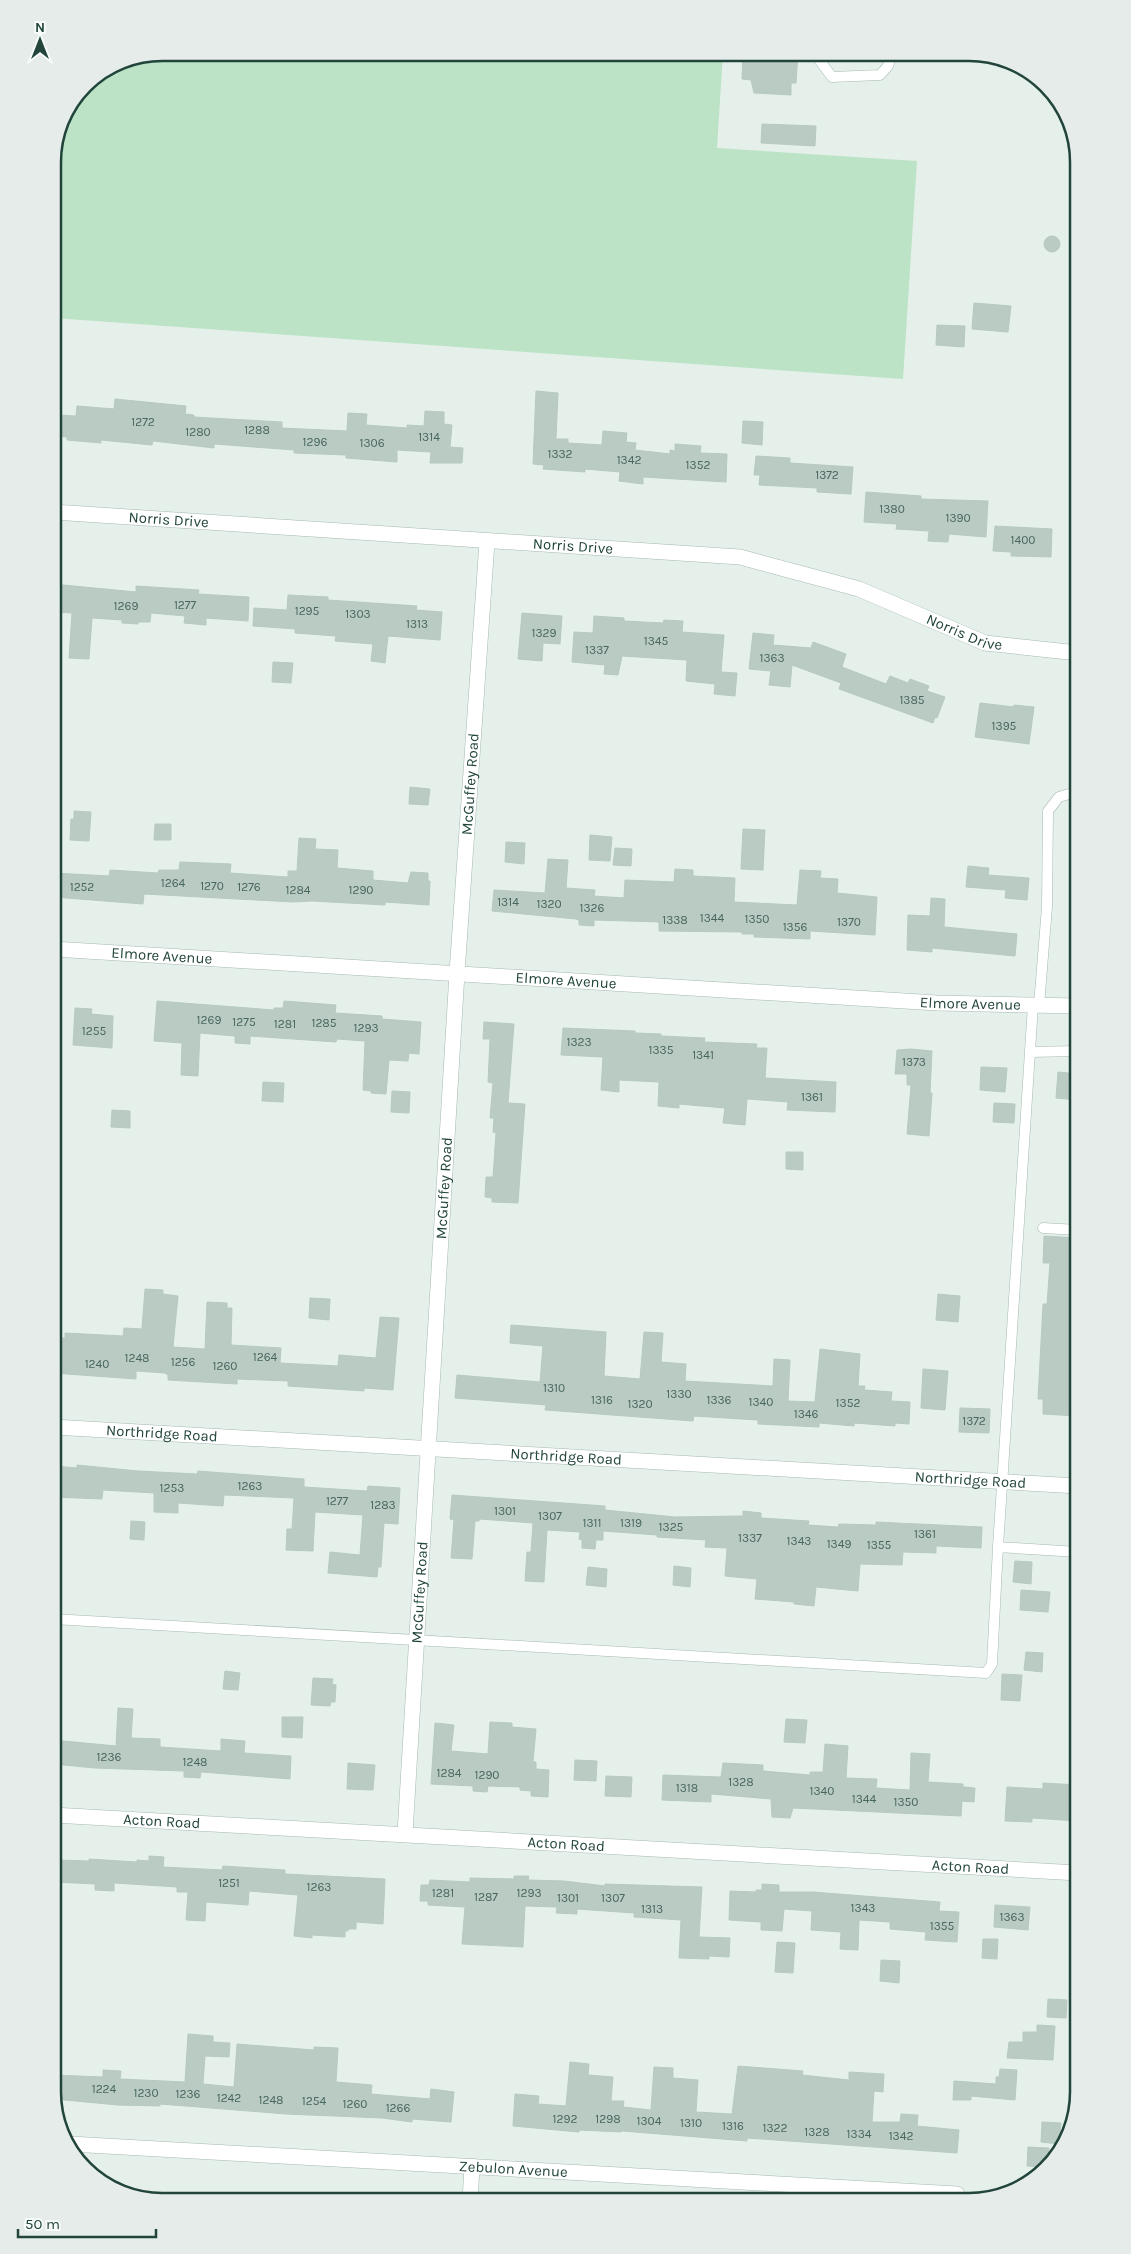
<svg xmlns="http://www.w3.org/2000/svg" width="1131" height="2254" font-family="Karla,sans-serif">
<rect width="100%" height="100%" fill="#e5f0eb"/>
<path fill="#bce3c6" d="M162 53H723L717 148 917 161 903 379 53 318V155L64 114 85 84 120 61Z"/>
<path fill="#bacbc4" stroke="#b6cac2" d="M743 53H798L796 83H791V95L754 93 751 80 742 79Z
M762 124 816 126 815 146 761 143Z
M1044 244a8 8 0 1 1 16 0a8 8 0 1 1-16 0Z
M974 303 1011 306 1008 332 972 329Z
M937 325 965 326 964 347 936 345Z
M536 391 558 393 556 439H568V443L602 445 603 431 627 433 626 442 636 443 635 450 670 454V450L675 451V444L701 446 700 453 727 454 726 482 643 477V484L619 481 620 472 585 469V472L543 469 544 465 533 464Z
M115 399 186 406 185 414 194 415V417L282 422V428L347 431 348 413 367 414 366 425 407 428V425L424 426 425 411 444 412V424L452 425 450 447 463 448 462 463H430L431 452 397 450V462L346 458V455L294 453V450L214 444V448L153 441 152 445 101 440V443L67 440V437L55 436 57 415 76 416 77 406 114 409Z
M743 421 763 422 762 445 742 443Z
M756 456 790 458V463L853 467 851 494 817 492V488L759 485 760 475H754Z
M866 492 921 496V499L988 501 986 537 949 534 948 542 928 541 929 531 896 529 897 524 864 522Z
M995 526 1052 529 1051 557 1011 556V552L993 551Z
M53 584 136 592V586L199 590 198 594 249 597 248 621 206 618V625L184 623 185 616 151 613 150 622H138V624L122 623V620L92 618 89 659 69 658 72 613 53 612Z
M288 595 328 597V600L417 606 416 610 442 612 440 640 388 636 385 663 371 661 373 644 335 641 336 636 295 633V629L253 626 254 608 287 610Z
M522 613 562 616 560 644 543 643 542 661 518 659Z
M594 616 624 618V621L663 623 664 620 683 621 682 632 724 635 721 672 737 673 735 696 714 694 715 684 686 681 687 660 622 656 618 675 604 674 605 665 572 662 574 632 593 633Z
M753 633 774 635 773 645 811 648 813 642 846 654 842 667 886 684 890 676 908 683 910 679 929 686 927 691 945 697 937 718 935 717 933 723 839 689 841 683 792 665 790 687 769 685 771 671 749 669Z
M273 662 293 663 291 683 272 682Z
M980 703 1014 707V705L1034 707 1029 744 975 737Z
M410 787 430 789 428 805 409 804Z
M74 811 91 812 89 841 70 840 71 819H74Z
M155 824H171V840H154Z
M743 829 765 830 763 870 741 869Z
M590 835 612 837 610 861 589 860Z
M299 838 316 839 315 849 338 850 337 868 373 871V880L408 883 411 872 428 873V881H430L429 905 385 902V905L312 901 293 902 144 894 143 904 53 897V873L109 876 110 870 158 873 159 870H179L180 862 231 864 230 873 288 877V871H297Z
M506 842 525 843 524 864 505 862Z
M615 848 632 849 631 866 613 865Z
M548 859 568 860 566 888 595 890 594 896 624 898 625 880 674 882 675 869 693 870V876L735 878 734 902 797 905 800 870 821 871 820 878 838 879 837 893 877 897 875 935 810 931V939L754 937V934H742V932L659 931V922L594 920V926L579 925V920L576 919 492 911 494 890 545 893Z
M968 866 989 868 988 875 1029 878 1027 900 1005 898 1006 890 966 887Z
M931 898 945 899 944 927 1017 934 1015 956 932 948V952L907 950 908 915 930 916Z
M157 1001 274 1010V1008H283L284 1001 336 1005 335 1013 382 1016V1019L421 1022 419 1054 409 1053 408 1061 389 1060 386 1094 371 1093V1091L363 1090 365 1041 337 1039 336 1042 250 1036V1044L235 1043V1036L200 1033 198 1076 181 1075 182 1043 154 1041Z
M75 1008 92 1009 91 1014 113 1016 112 1048 73 1045Z
M484 1022 514 1024 508 1103 525 1104 518 1203 492 1202V1198L485 1197 486 1177H493L496 1133 493 1132 494 1118H490L493 1083 488 1082 490 1039H483Z
M563 1028 635 1031V1033L661 1034V1036L705 1038 704 1042 757 1044 756 1048H767L765 1078 836 1082 835 1112 787 1110 788 1102 747 1099 745 1125 723 1123 725 1108 679 1104V1108L658 1106 659 1082 619 1080V1092L601 1090 603 1057 561 1055Z
M911 1049 932 1051 930 1093H932L929 1136 907 1134 911 1085H907V1074H895L897 1050Z
M981 1067 1007 1068 1005 1092 980 1090Z
M1058 1072 1078 1074V1100L1056 1098Z
M263 1082 284 1083 283 1102 262 1101Z
M392 1091 410 1092 409 1113 391 1112Z
M994 1103 1015 1104 1014 1123 993 1122Z
M112 1110 130 1111V1128L111 1127Z
M786 1152H803V1170L786 1169Z
M1044 1236 1078 1238V1416L1043 1414V1399H1038L1043 1304H1047L1050 1263H1043Z
M145 1289 163 1290V1294L178 1296 173 1347 205 1349 207 1302 227 1303V1308H232L231 1345 281 1348 280 1363 338 1366 339 1355 376 1358 380 1317 399 1318 393 1390 364 1388V1391L288 1386V1381L237 1379V1384L168 1380V1375L165 1373 136 1371V1379L53 1373V1338H65V1333L123 1336 124 1328 142 1329Z
M938 1294 960 1296 958 1322 936 1320Z
M310 1298 330 1299 329 1320 309 1318Z
M511 1325 606 1332 604 1376 640 1379 644 1332 663 1333 661 1362 686 1364 685 1381 773 1386 774 1359 790 1360 788 1401 815 1402 820 1349 860 1354 858 1386H865L864 1390 892 1392 891 1401 910 1402 909 1424 895 1423V1426L854 1423V1426L819 1423V1427L758 1424V1420L694 1416 693 1421 545 1410 546 1405 455 1398 457 1375 540 1382 543 1346 510 1343Z
M923 1369 948 1371 945 1410 921 1408Z
M960 1408 990 1409 989 1433 959 1432Z
M77 1465 138 1471 197 1474 198 1471 304 1479V1487L367 1491 368 1486 400 1488 398 1524 384 1523 381 1567H378L377 1577 328 1573 330 1552 360 1555 363 1515 315 1512 313 1551 286 1550 287 1529H292L294 1498 224 1495 223 1506 178 1503V1513L154 1512V1493L103 1490 102 1499 53 1497V1466L77 1468Z
M452 1495 605 1506V1510L675 1517 743 1516V1511L761 1513V1518L809 1521 808 1525 838 1527 839 1524 876 1525V1522L982 1527 981 1548 936 1546V1553L903 1552 902 1565 860 1564 858 1591 816 1587 814 1606 794 1604V1602L755 1599 757 1579 725 1576 727 1548 705 1547 706 1540 657 1537V1535L603 1531V1540H596L595 1549 582 1548V1540L579 1539 580 1532 547 1530 544 1582 525 1581 527 1552H531L533 1523 479 1519V1521H475L472 1559 451 1558 454 1520 450 1519Z
M131 1521 145 1522 144 1540 130 1539Z
M1015 1561 1032 1562 1031 1584 1013 1582Z
M674 1566 691 1568 690 1587 673 1585Z
M588 1567 607 1569 606 1587 586 1585Z
M1021 1590 1050 1592 1048 1612 1020 1610Z
M1026 1652 1043 1653 1042 1672 1024 1670Z
M225 1671 240 1673 238 1690 223 1689Z
M1002 1674 1022 1675 1020 1701 1001 1700Z
M313 1678 333 1679 332 1684 336 1685 335 1702H331L330 1706 311 1705Z
M118 1708 133 1709 131 1738 160 1739V1747L221 1751V1739L245 1741 244 1753 291 1756 290 1779 201 1772 200 1778 184 1777V1771L95 1768 53 1764V1740L116 1746Z
M282 1717H303L302 1738 282 1737Z
M786 1719 807 1720 805 1743 784 1742Z
M490 1722 512 1723V1727L536 1729 533 1762H536V1769L549 1770 548 1797 531 1796V1791L520 1790V1787L488 1786 487 1792 473 1791V1786L431 1784 435 1723 454 1725 451 1751 488 1754Z
M825 1744 848 1746 846 1778 877 1779 876 1788 910 1790 911 1753 930 1754 928 1782 963 1784V1787L975 1788 974 1802 962 1801 961 1816 793 1808 790 1818 772 1817 771 1799 711 1794V1802L662 1800 663 1775 721 1777 723 1763 763 1765V1771L810 1775V1772H823Z
M575 1760 597 1761 596 1781 574 1780Z
M348 1763 375 1765 373 1790 347 1789Z
M606 1776 632 1777 631 1797 605 1796Z
M1043 1783 1078 1785V1821L1032 1818V1822L1005 1821 1007 1787 1043 1789Z
M149 1856 164 1857 163 1867 222 1870 223 1866 285 1870V1874L385 1879 383 1924 356 1922V1929H348V1931H345V1937L312 1935V1938L294 1936 298 1895 249 1891 248 1905 206 1902 205 1921 186 1920 188 1892H177V1887L114 1883V1891L95 1890V1884L54 1882 56 1860 89 1861V1859L137 1862V1860L149 1861Z
M514 1876H529L528 1880 564 1881 605 1886V1884L702 1887 699 1937 730 1938 729 1957 709 1956V1959L679 1958 681 1920 634 1917V1913L577 1909V1914L556 1913 557 1907 525 1906 523 1947 462 1944 465 1907 428 1905V1901H420L421 1885H429L430 1880 470 1882V1878L514 1879Z
M762 1884 779 1885V1892H813L940 1902 939 1911 959 1912 957 1942 925 1940 926 1932 890 1929V1922L859 1920 858 1950 840 1949 841 1932 811 1930 812 1911 784 1909 782 1931 761 1930V1922L729 1920 730 1891 756 1892V1890H762Z
M995 1905 1030 1907 1028 1930 994 1927Z
M983 1939H998L997 1959 982 1958Z
M777 1942 795 1943 793 1973 775 1972Z
M881 1960 900 1961 899 1983 880 1981Z
M1048 1999 1067 2000 1066 2018 1047 2017Z
M1037 2025 1055 2026 1053 2060 1007 2058 1009 2042H1023V2032H1037Z
M188 2034 213 2036V2042L230 2043 229 2057 205 2056 203 2084 234 2087 237 2044 314 2050V2047L338 2048 336 2082 372 2085 371 2094 430 2099 431 2089 454 2092 451 2122 412 2119V2122L382 2118 286 2114 160 2104V2106L118 2105 54 2099 52 2075 103 2077V2070L121 2071 120 2079 185 2082Z
M570 2062 589 2064 588 2075 613 2077 611 2101H624L623 2107 651 2110 654 2067 673 2068V2078L698 2080 696 2112 732 2114 738 2066 803 2071 802 2075 849 2080V2072L884 2074 883 2092 874 2091 872 2122H900L901 2114 918 2115 917 2126 959 2130 957 2153 747 2138V2141L622 2131 621 2132 579 2130V2132L513 2126 515 2094 539 2096 538 2104 566 2106Z
M1000 2069 1017 2070 1015 2100 971 2096V2100H953L954 2081 996 2084V2077H999Z
M1042 2122 1061 2123 1059 2144 1041 2142Z
M1028 2147 1049 2148 1048 2163 1043 2167 1027 2166Z"/>
<g fill="none" stroke-linecap="round" stroke-linejoin="round">
<g stroke="#a6b9b3" stroke-width="11">
<path id="service" d="M814 53 832 77 880 75 888 66 892 53
M1033 1005 998 1547 1078 1552
M1039 1005 1047 907 1048 811 1059 797 1069 794H1078
M1030 1052 1078 1051
M1043 1228 1078 1230
M53 1619 986 1673 992 1664 998 1547"/>
</g>
<g stroke="#a6b9b3" stroke-width="16">
<g id="minor">
<path id="s1" d="M53 512 740 557 859 589 985 643 1078 653"/>
<path id="s2" d="M53 949 937 1003 1078 1006"/>
<path id="s3" d="M53 1427 1078 1486"/>
<path id="s4" d="M53 1815 1078 1873"/>
<path id="s5" d="M405 1833 457 973 487 542"/>
<path id="s6" d="M70 2144 957 2194"/>
<path d="M470 2201 472 2166"/>
</g>
</g>
<use href="#service" stroke="#fff" stroke-width="10"/>
<use href="#minor" stroke="#fff" stroke-width="15"/>
</g>
<g text-anchor="middle" dominant-baseline="central" stroke-width="4" stroke-linejoin="round" paint-order="stroke">
<g font-size="12" fill="#47665d">
<text x="143" y="422">1272</text>
<text x="257" y="430">1288</text>
<text x="198" y="432">1280</text>
<text x="429" y="437">1314</text>
<text x="315" y="442">1296</text>
<text x="372" y="443">1306</text>
<text x="560" y="454">1332</text>
<text x="629" y="460">1342</text>
<text x="698" y="465">1352</text>
<text x="827" y="475">1372</text>
<text x="892" y="509">1380</text>
<text x="958" y="518">1390</text>
<text x="1023" y="540">1400</text>
<text x="185" y="605">1277</text>
<text x="126" y="606">1269</text>
<text x="307" y="611">1295</text>
<text x="358" y="614">1303</text>
<text x="417" y="624">1313</text>
<text x="544" y="633">1329</text>
<text x="656" y="641">1345</text>
<text x="597" y="650">1337</text>
<text x="772" y="658">1363</text>
<text x="912" y="700">1385</text>
<text x="1004" y="726">1395</text>
<text x="173" y="883">1264</text>
<text x="212" y="886">1270</text>
<text x="82" y="887">1252</text>
<text x="249" y="887">1276</text>
<text x="298" y="890">1284</text>
<text x="361" y="890">1290</text>
<text x="508" y="902">1314</text>
<text x="549" y="904">1320</text>
<text x="592" y="908">1326</text>
<text x="712" y="918">1344</text>
<text x="757" y="919">1350</text>
<text x="675" y="920">1338</text>
<text x="849" y="922">1370</text>
<text x="795" y="927">1356</text>
<text x="209" y="1020">1269</text>
<text x="244" y="1022">1275</text>
<text x="324" y="1023">1285</text>
<text x="285" y="1024">1281</text>
<text x="366" y="1028">1293</text>
<text x="94" y="1031">1255</text>
<text x="579" y="1042">1323</text>
<text x="661" y="1050">1335</text>
<text x="703" y="1055">1341</text>
<text x="914" y="1062">1373</text>
<text x="812" y="1097">1361</text>
<text x="265" y="1357">1264</text>
<text x="137" y="1358">1248</text>
<text x="183" y="1362">1256</text>
<text x="97" y="1364">1240</text>
<text x="225" y="1366">1260</text>
<text x="554" y="1388">1310</text>
<text x="679" y="1394">1330</text>
<text x="602" y="1400">1316</text>
<text x="719" y="1400">1336</text>
<text x="761" y="1402">1340</text>
<text x="848" y="1403">1352</text>
<text x="640" y="1404">1320</text>
<text x="806" y="1414">1346</text>
<text x="974" y="1421">1372</text>
<text x="250" y="1486">1263</text>
<text x="172" y="1488">1253</text>
<text x="337" y="1501">1277</text>
<text x="383" y="1505">1283</text>
<text x="505" y="1511">1301</text>
<text x="550" y="1516">1307</text>
<text x="592" y="1523">1311</text>
<text x="631" y="1523">1319</text>
<text x="671" y="1527">1325</text>
<text x="925" y="1534">1361</text>
<text x="750" y="1538">1337</text>
<text x="799" y="1541">1343</text>
<text x="839" y="1544">1349</text>
<text x="879" y="1545">1355</text>
<text x="109" y="1757">1236</text>
<text x="195" y="1762">1248</text>
<text x="449" y="1773">1284</text>
<text x="487" y="1775">1290</text>
<text x="741" y="1782">1328</text>
<text x="687" y="1788">1318</text>
<text x="822" y="1791">1340</text>
<text x="864" y="1799">1344</text>
<text x="906" y="1802">1350</text>
<text x="229" y="1883">1251</text>
<text x="319" y="1887">1263</text>
<text x="443" y="1893">1281</text>
<text x="529" y="1893">1293</text>
<text x="486" y="1897">1287</text>
<text x="568" y="1898">1301</text>
<text x="613" y="1898">1307</text>
<text x="863" y="1908">1343</text>
<text x="652" y="1909">1313</text>
<text x="1012" y="1917">1363</text>
<text x="942" y="1926">1355</text>
<text x="104" y="2089">1224</text>
<text x="146" y="2093">1230</text>
<text x="188" y="2094">1236</text>
<text x="229" y="2098">1242</text>
<text x="271" y="2100">1248</text>
<text x="314" y="2101">1254</text>
<text x="355" y="2104">1260</text>
<text x="398" y="2108">1266</text>
<text x="565" y="2119">1292</text>
<text x="608" y="2119">1298</text>
<text x="649" y="2121">1304</text>
<text x="691" y="2123">1310</text>
<text x="733" y="2126">1316</text>
<text x="775" y="2128">1322</text>
<text x="817" y="2132">1328</text>
<text x="859" y="2134">1334</text>
<text x="901" y="2136">1342</text>
</g>
<g font-size="15" fill="#21443b" stroke="#f7fbf9">
<text stroke="none"><textPath href="#s1" startOffset="116">Norris Drive</textPath></text>
<text stroke="none"><textPath href="#s1" startOffset="521">Norris Drive</textPath></text>
<text stroke="none"><textPath href="#s1" startOffset="926">Norris Drive</textPath></text>
<text stroke="none"><textPath href="#s5" startOffset="1051">McGuffey Road</textPath></text>
<text stroke="none"><textPath href="#s2" startOffset="109">Elmore Avenue</textPath></text>
<text stroke="none"><textPath href="#s2" startOffset="514">Elmore Avenue</textPath></text>
<text stroke="none"><textPath href="#s2" startOffset="919">Elmore Avenue</textPath></text>
<text stroke="none"><textPath href="#s5" startOffset="646">McGuffey Road</textPath></text>
<text stroke="none"><textPath href="#s3" startOffset="109">Northridge Road</textPath></text>
<text stroke="none"><textPath href="#s3" startOffset="514">Northridge Road</textPath></text>
<text stroke="none"><textPath href="#s3" startOffset="919">Northridge Road</textPath></text>
<text stroke="none"><textPath href="#s5" startOffset="241">McGuffey Road</textPath></text>
<text stroke="none"><textPath href="#s4" startOffset="109">Acton Road</textPath></text>
<text stroke="none"><textPath href="#s4" startOffset="514">Acton Road</textPath></text>
<text stroke="none"><textPath href="#s4" startOffset="919">Acton Road</textPath></text>
<text stroke="none"><textPath href="#s6" startOffset="444">Zebulon Avenue</textPath></text>
</g>
</g>
<path d="M0 0H1131V2254H0ZM162 61H969A101 101 0 0 1 1070 162V2092A101 101 0 0 1 969 2193H162A101 101 0 0 1 61 2092V162A101 101 0 0 1 162 61Z" fill="#e6ecea" fill-rule="evenodd"/>
<path fill="none" stroke="#21443b" stroke-width="2.5" d="M162 61H969A101 101 0 0 1 1070 162V2092A101 101 0 0 1 969 2193H162A101 101 0 0 1 61 2092V162A101 101 0 0 1 162 61Z"/>
<g transform="translate(40 40)" stroke="#f7fbf9" stroke-width="4" paint-order="stroke">
<path d="M0-4L9 19L0 12L-9 19Z" fill="#21443b"/>
<text y="-8" font-size="14" font-weight="bold" text-anchor="middle" fill="#21443b">N</text>
</g>
<path d="M18 2229v8h138v-8" fill="none" stroke="#21443b" stroke-width="2.5"/>
<text x="25" y="2229" font-size="15" fill="#21443b" stroke="#f7fbf9" stroke-width="4" paint-order="stroke">50 m</text>
</svg>
